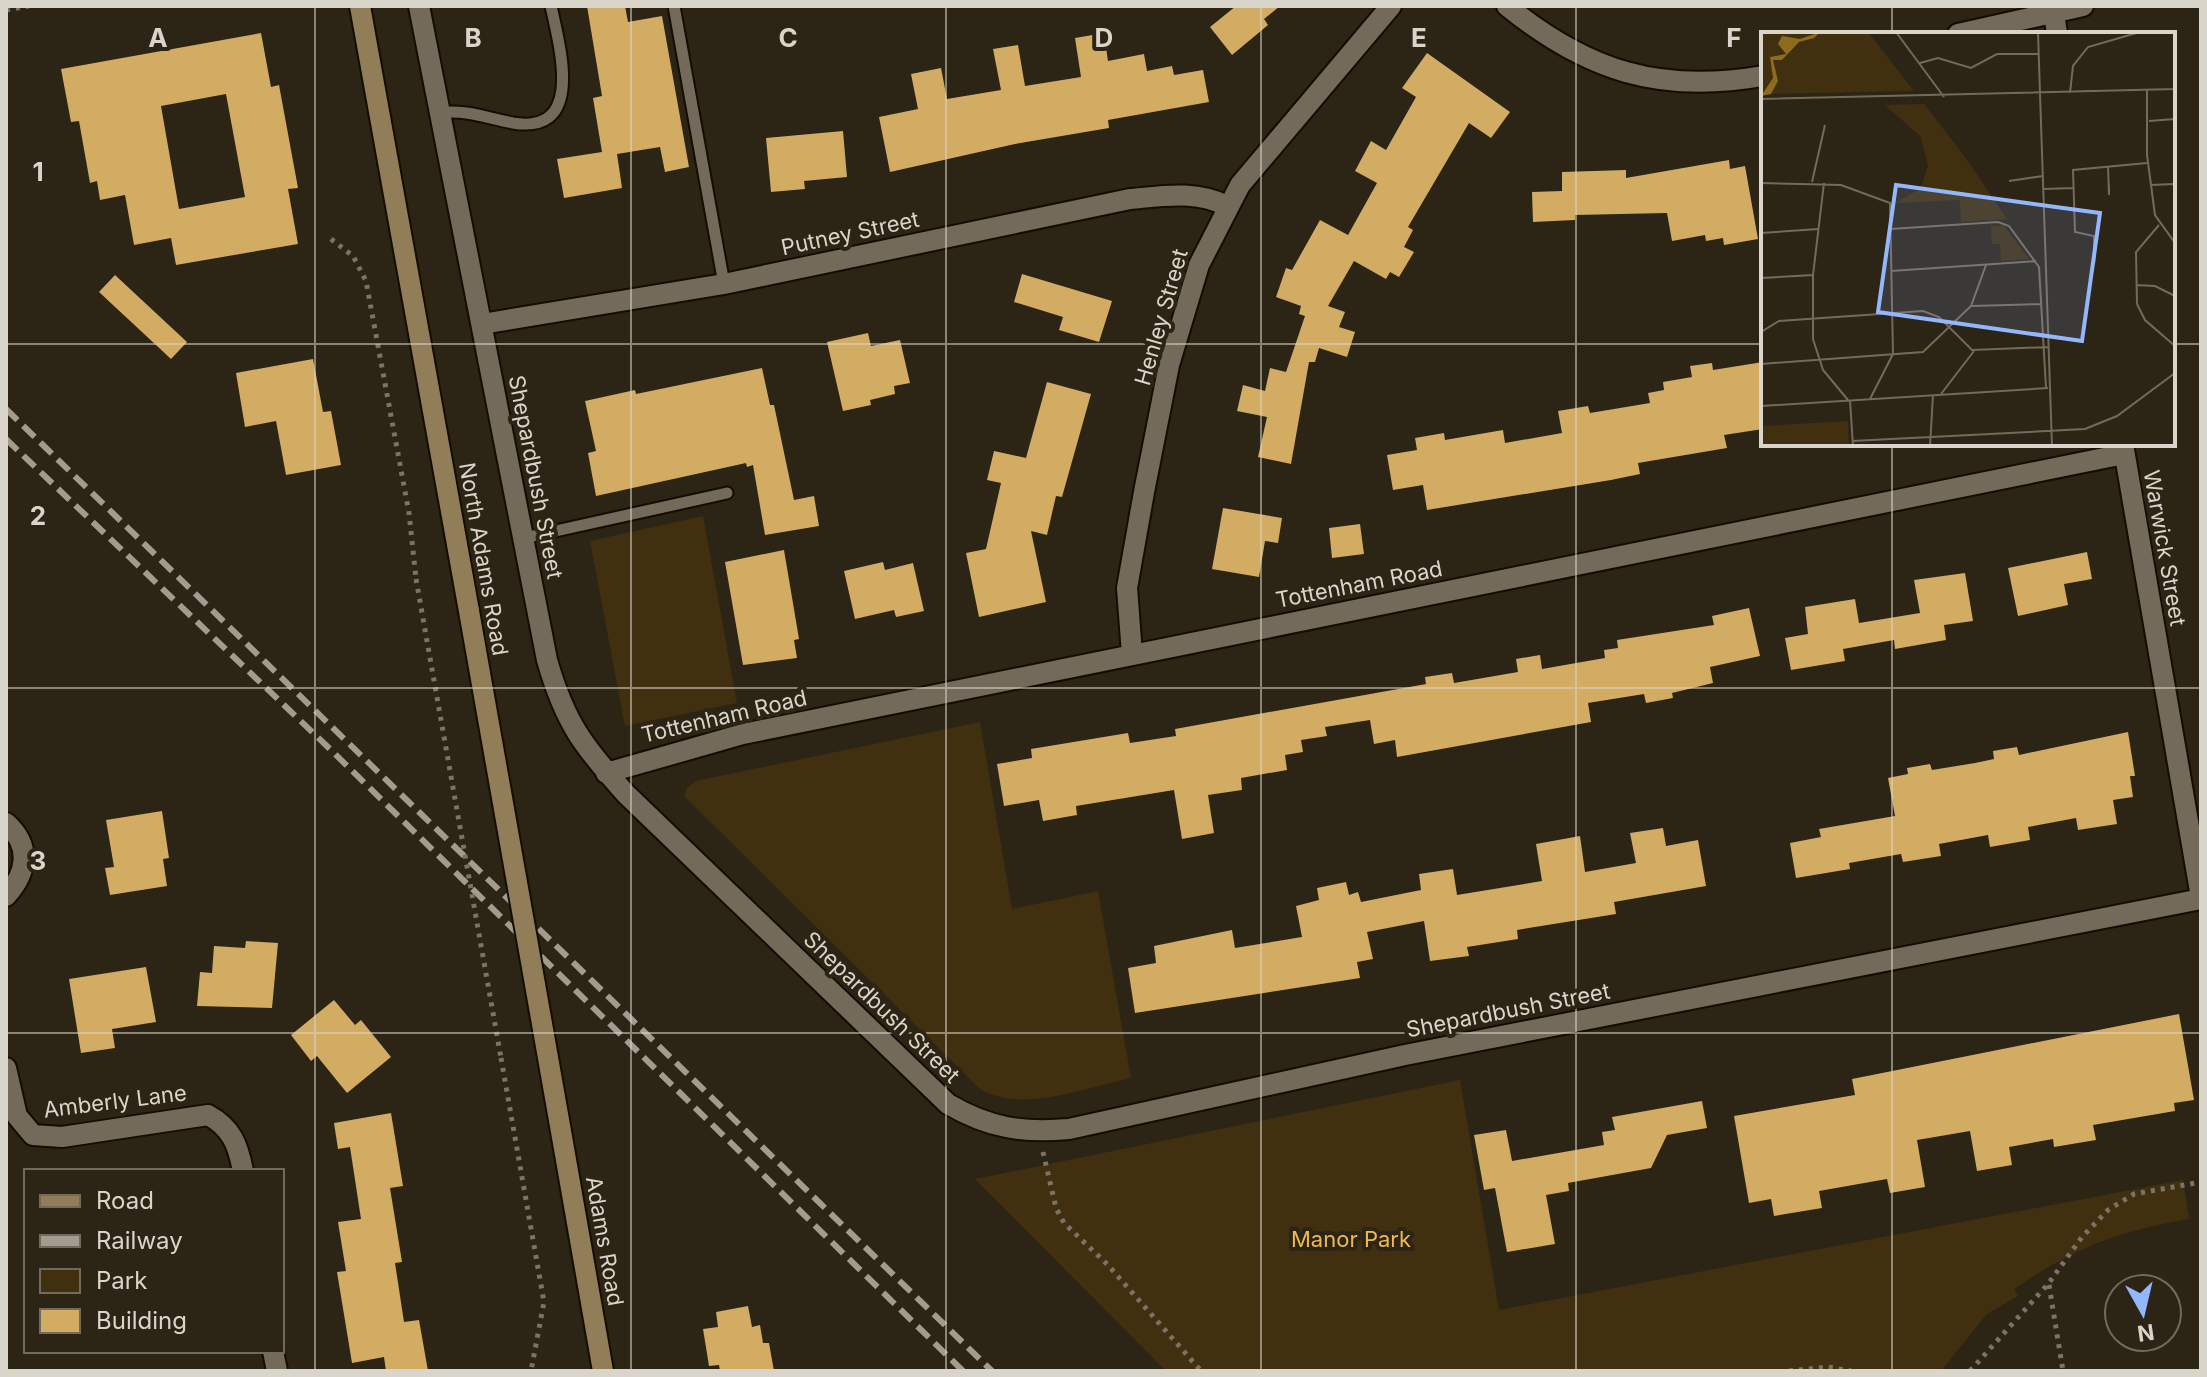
<svg xmlns="http://www.w3.org/2000/svg" width="2207" height="1377" font-family="Inter,sans-serif">
<rect width="100%" height="100%" fill="#2c2414"/>
<path fill="#403010" d="M703 516 737 703 625 726 590 541Z
M980 722 1012 909 1098 891 1131 1078C1086 1087 1019 1115 979 1088L684 796 687 788 696 781Z
M1460 1080 1499 1310 2183 1180 2189 1219C2120 1230 2072 1249 2014 1289L2018 1296 1987 1314 1941 1371H1166L975 1179Z"/>
<path fill="#d2ac63" fill-rule="evenodd" d="M587 6H625L628 22 662 16 689 167 665 172 660 147 617 154 622 188 564 198 557 159 602 152 593 98 602 96Z
M1236 6H1280L1264 19 1268 25 1232 55 1210 27Z
M261 33 271 87 279 85 298 188 288 189 298 244 176 265 171 238 134 245 125 195 100 200 97 181 90 183 79 121 71 122 61 69ZM226 94 245 197 179 209 161 106Z
M1104 33 1108 61 1144 54 1147 71 1172 66 1174 75 1203 70 1209 102 1108 120 1109 128 1015 144 890 172 879 117 918 109 911 74 941 68 947 99 1001 90 993 49 1018 45 1025 86 1081 77 1075 38Z
M1427 53 1510 112 1491 138 1469 123 1408 227 1413 230 1404 247 1414 252 1399 277 1390 272 1386 279 1354 261 1328 306 1345 312 1339 327 1355 332 1347 357 1319 348 1315 362H1309L1291 464 1258 457 1267 417 1237 411 1243 385 1265 391 1270 368 1286 372 1305 316 1299 314 1301 306 1276 297 1286 268 1292 270 1320 220 1348 235 1377 183 1355 171 1371 141 1386 150 1416 97 1402 88Z
M843 131 847 177 804 181 805 189 771 192 766 138Z
M1729 160 1730 169 1745 166 1758 239 1724 245 1723 238 1706 241 1705 235 1672 241 1667 213 1575 215V220L1533 222 1532 192 1562 191V172L1626 170V178Z
M1022 274 1112 301 1099 342 1059 330 1063 317 1014 302Z
M115 275 187 342 171 359 99 292Z
M868 333 871 346 900 340 910 383 894 386 895 394 870 400 871 405 843 411 827 342Z
M313 359 323 412 331 411 341 465 286 475 276 421 245 427 236 373Z
M1763 362V429L1724 435 1727 448 1638 463 1640 474 1611 480 1427 510 1423 485 1393 490 1387 455 1417 450 1415 438 1444 433 1445 440 1503 430 1505 443 1562 433 1558 411 1588 406 1590 413 1650 403 1648 393 1664 390 1663 382 1692 377 1690 366 1712 363 1713 370Z
M762 368 770 405H774L794 500 814 496 819 526 765 535 753 465 747 467 746 463 596 496 588 453 596 451 585 401 635 390 636 394Z
M1047 382 1091 394 1062 497 1056 496 1047 535 1031 531 1046 602 979 617 966 553 986 549 1001 483 987 480 994 451 1026 458Z
M1223 508 1282 518 1278 543 1265 541 1259 577 1212 569Z
M1360 524 1364 554 1332 558 1329 528Z
M784 550 799 639 794 640 797 658 743 665 725 562Z
M2087 552 2092 579 2064 584 2068 605 2018 616 2008 568Z
M883 562 885 570 913 563 924 611 896 617 894 610 855 619 844 571Z
M1965 573 1973 621 1944 625 1946 640 1895 649 1894 640 1843 649 1845 661 1791 670 1785 638 1808 634 1805 607 1855 599 1859 623 1920 613 1914 580Z
M1749 608 1760 656 1710 667 1713 683 1672 693 1673 698 1646 703 1644 694 1588 703 1591 722 1397 757 1395 740 1374 744 1370 720 1325 727 1327 736 1301 740 1303 752 1285 755 1287 770 1241 778 1242 790 1208 795 1214 833 1182 839 1174 790 1076 806 1077 815 1043 821 1039 800 1004 806 997 764 1032 758 1031 749 1128 733 1130 743 1176 736 1175 729 1426 684 1425 677 1452 673 1454 683 1518 672 1516 659 1540 655 1542 669 1605 658 1604 650 1618 648 1617 640 1714 625 1712 616Z
M2128 732 2135 776H2130L2133 797 2113 800 2117 824 2078 830 2076 818 2028 827 2030 840 1990 847 1988 835 1939 844 1941 856 1903 862 1901 854 1849 863 1850 869 1796 878 1790 843 1821 837 1819 829 1895 816 1888 778 1908 774 1907 768 1930 764 1932 770 1975 763 1994 759 1993 751 2017 747 2019 755Z
M162 811 169 858 163 859 167 886 110 895 105 868 114 867 106 820Z
M1663 828 1666 846 1698 840 1706 886 1614 902 1616 914 1517 930 1518 939 1467 947 1469 956 1430 961 1424 921 1367 932 1373 959 1357 962 1360 978 1135 1013 1128 968 1156 963 1154 946 1232 930 1235 948 1302 937 1296 906 1319 900 1317 888 1346 882 1349 895 1358 892 1361 902 1421 890 1419 874 1453 869 1457 895 1542 881 1536 844 1580 836 1585 872 1636 863 1630 833Z
M246 941 278 943 272 1008 197 1006 200 972 212 973 214 946 245 948Z
M146 967 156 1022 112 1029 115 1048 81 1053 69 979Z
M334 1000 355 1025 361 1020 391 1057 347 1093 317 1056 311 1061 291 1035Z
M2179 1014 2194 1100 2174 1103 2175 1111 2093 1125 2096 1140 2054 1147 2053 1139 2009 1147 2012 1165 1977 1171 1970 1131 1917 1140 1925 1187 1890 1193 1887 1179 1819 1191 1822 1208 1774 1216 1771 1199 1749 1203 1734 1116 1855 1095 1852 1079Z
M1702 1101 1707 1128 1667 1135 1651 1168 1568 1183 1569 1191 1546 1195 1555 1244 1507 1252 1495 1188 1484 1190 1474 1135 1506 1130 1512 1161 1604 1145 1602 1132 1615 1130 1612 1117Z
M391 1113 403 1186 390 1188 402 1262 395 1263 404 1322 419 1320 428 1371H386L384 1357 352 1363 337 1272 346 1271 338 1222 361 1219 350 1147 338 1149 334 1123Z
M748 1306 752 1327 760 1325 763 1343H769L774 1371H720L719 1365 709 1366 703 1329 718 1327 716 1312Z"/>
<g fill="none" stroke-linecap="round" stroke-linejoin="round">
<g stroke="#140d02" stroke-width="15">
<path id="lane" d="M674 6 724 284
M439 113C465 109 487 118 513 123 585 135 560 48 551 6
M524 538 727 493"/>
</g>
<g stroke="#140d02" stroke-width="24">
<path id="street" d="M419 6 547 660C565 723 583 746 626 794L948 1104C989 1128 1022 1133 1069 1129L1405 1055 2201 899
M1507 6C1587 71 1660 94 1763 76
M2053 6 2057 34
M1958 34 2083 6
M482 324 724 284 1130 199C1163 196 1196 190 1227 206
M2123 444 2201 897
M1132 654 1127 588 1144 492 1169 365 1199 265 1240 185 1391 6
M606 773 743 734 2124 454
M6 823C31 845 28 872 6 896
M6 1068 17 1116 33 1135 62 1137 208 1115C232 1128 238 1145 243 1171
M273 1351 277 1371"/>
</g>
<g stroke="#140d02" stroke-width="24">
<path id="secondary" d="M360 6 469 611
M559 1120 603 1371"/>
</g>
<path stroke="#7a7366" stroke-width="5" stroke-dasharray="4 6" stroke-linecap="butt" d="M6 10 29 6
M331 239 353 256 366 281 409 513 416 579
M501 1058 544 1302 531 1371
M1043 1152 1056 1208 1064 1223 1108 1265 1201 1371
M2049 1285 2063 1371
M1789 1371 1828 1367 1851 1371
M1970 1371 2048 1284 2082 1237 2108 1210 2134 1194 2201 1182"/>
<use href="#lane" stroke="#746a59" stroke-width="11"/>
<use href="#street" stroke="#746a59" stroke-width="20"/>
<use href="#secondary" stroke="#917e59" stroke-width="20"/>
<path stroke="#a29c90" stroke-width="6" stroke-dasharray="16 8" stroke-linecap="butt" d="M6 409 992 1371
M6 439 331 750 963 1371"/>
<g stroke="#140d02" stroke-width="24" stroke-linecap="butt">
<path id="secondary-bridge" d="M469 611 559 1120"/>
</g>
<path stroke="#7a7366" stroke-width="5" stroke-dasharray="4 6" stroke-linecap="butt" d="M416 579 501 1058"/>
<use href="#secondary-bridge" stroke="#917e59" stroke-width="20"/>
</g>
<path fill="none" stroke="#dad5cb" stroke-width="2" stroke-opacity="0.55" d="M315 6V1371M631 6V1371M946 6V1371M1261 6V1371M1576 6V1371M1892 6V34M6 344H1763M2173 344H2201M1892 444V1371M6 688H2201M6 1033H2201"/>
<g text-anchor="middle" dominant-baseline="central" stroke-width="8" stroke-linejoin="round" paint-order="stroke">
<g font-size="22" fill="#dad5cb" stroke="#2c2414">
<text transform="translate(850 233) rotate(-12)">Putney Street</text>
<text transform="translate(1161 317) rotate(-74)">Henley Street</text>
<text transform="translate(536 477) rotate(79)">Shepardbush Street</text>
<text transform="translate(2165 548) rotate(80)">Warwick Street</text>
<text transform="translate(484 559) rotate(80)">North Adams Road</text>
<text transform="translate(1359 584) rotate(-11)">Tottenham Road</text>
<text transform="translate(724 716) rotate(-13)">Tottenham Road</text>
<text transform="translate(882 1007) rotate(44)">Shepardbush Street</text>
<text transform="translate(1508 1010) rotate(-11)">Shepardbush Street</text>
<text transform="translate(115 1101) rotate(-7)">Amberly Lane</text>
<text transform="translate(605 1241) rotate(80)">Adams Road</text>
</g>
<g font-size="22" fill="#ecb953" stroke="#2c2414">
<text x="1351" y="1239">Manor Park</text>
</g>
</g>
<g transform="translate(1761 32)">
<rect width="414" height="414" fill="#2c2414"/>
<path d="M0 0H107L153 59 0 62ZM163 72 202 122 246 187 200 190 199 168 134 171 159 157 167 134 160 105 124 73ZM230 194H243L268 227 240 229 239 212H231ZM87 389 88 414H0V394Z" fill="#403010"/>
<path d="M59 0 53 6 38 10 21 28H12L17 49 10 62 0 64 12 46 9 25 25 22 17 12 21 4 39 7Z" fill="#8f6b1d"/>
<path fill="none" stroke="#726b5d" stroke-width="2" d="M135 0 183 65M277 0 279 62M159 31 177 26 210 36 236 22H278M414 57V29M386 58V123L394 183 414 211M309 61 312 34 327 15 379 0M279 62 291 414M0 67 414 57M388 89 414 87M347 134 348 163V153M248 149 282 144M51 150 64 93M0 151 80 153 129 171 132 322 109 367M63 151 52 243V307L62 338 87 368M389 153 414 152M282 157 312 156M398 193 375 220 376 272 384 288 414 314M129 197 237 190 248 194 278 235 285 356M0 201 57 197M334 222 333 233V204L314 200 312 138 386 131M130 239 275 229M0 246 52 243M375 253 394 254 414 264M211 274 281 272M0 300 18 289 162 279 178 285 211 318 288 315M0 332 162 320 210 274 225 233M180 362 213 319M89 368 92 414M0 374 287 356M91 409 324 397 356 384 414 341M169 414 172 363"/>
<path fill="#92b7fd" fill-opacity="0.15" stroke="#92b7fd" stroke-width="4" d="M135 153 339 181 321 309 117 280Z"/>
<rect width="414" height="414" fill="none" stroke="#dad5cb" stroke-width="4"/>
</g>
<g font-size="26" text-anchor="middle" font-weight="bold" fill="#dad5cb" stroke="#2c2414" stroke-width="8" stroke-linejoin="round" paint-order="stroke">
<text x="158" y="47">A</text>
<text x="473" y="47">B</text>
<text x="788" y="47">C</text>
<text x="1104" y="47">D</text>
<text x="1419" y="47">E</text>
<text x="1734" y="47">F</text>
<text x="38" y="181">1</text>
<text x="38" y="525">2</text>
<text x="38" y="870">3</text>
</g>
<rect width="2207" height="1377" fill="none" stroke="#dad5cb" stroke-width="16"/>
<rect x="24" y="1169" width="260" height="184" fill="#2c2414" stroke="#726b5d" stroke-width="2"/>
<rect x="40" y="1195" width="40" height="12" fill="#917e59" stroke="#726b5d" stroke-width="2"/>
<text x="96" y="1209" font-size="24" fill="#dad5cb">Road</text>
<rect x="40" y="1235" width="40" height="12" fill="#a29c90" stroke="#726b5d" stroke-width="2"/>
<text x="96" y="1249" font-size="24" fill="#dad5cb">Railway</text>
<rect x="40" y="1269" width="40" height="24" fill="#403010" stroke="#726b5d" stroke-width="2"/>
<text x="96" y="1289" font-size="24" fill="#dad5cb">Park</text>
<rect x="40" y="1309" width="40" height="24" fill="#d2ac63" stroke="#726b5d" stroke-width="2"/>
<text x="96" y="1329" font-size="24" fill="#dad5cb">Building</text>
<g transform="translate(2143 1313) rotate(172)"><circle r="38" fill="#2c2414" stroke="#726b5d" stroke-width="2"/>
<path d="M0-6L14 30L0 20L-14 30Z" fill="#92b7fd"/>
<text y="-12" font-size="22" font-weight="bold" text-anchor="middle" fill="#dad5cb">N</text>
</g>
</svg>
